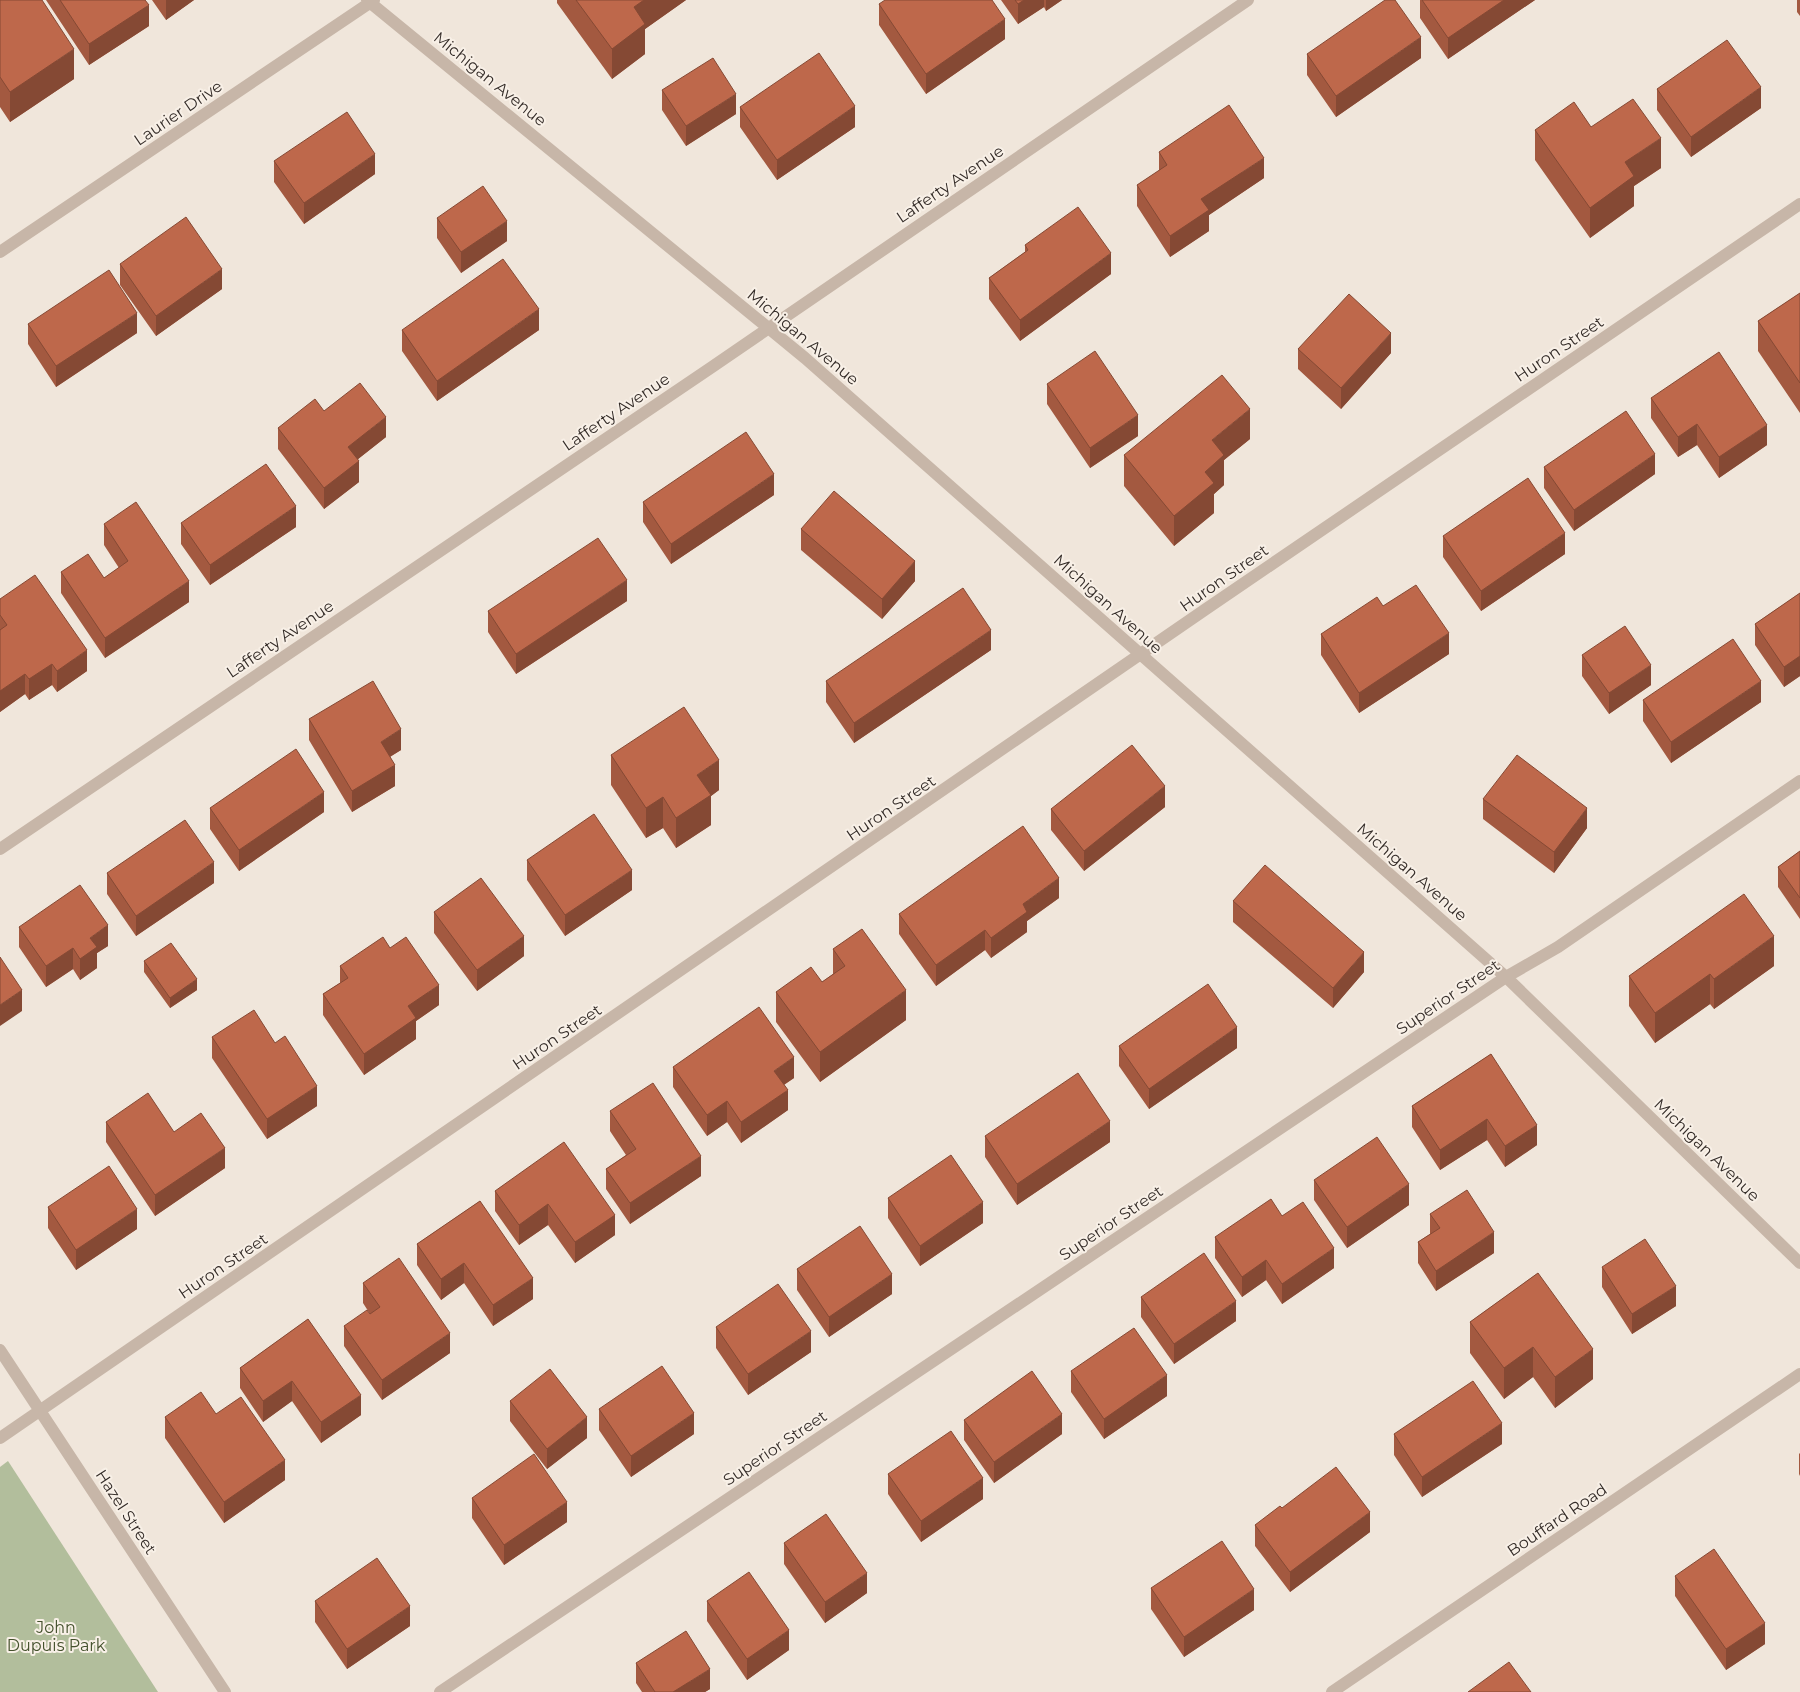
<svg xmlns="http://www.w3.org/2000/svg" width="1800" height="1692" font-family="Montserrat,sans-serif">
<rect width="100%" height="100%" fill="#f0e6db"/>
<path fill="#b2be9c" d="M8 1461 158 1692H0V1467Z"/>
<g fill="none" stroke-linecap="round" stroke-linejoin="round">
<path stroke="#c7b6a8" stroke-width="12" d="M367 0 805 358 1506 977 1800 1263
M0 252 374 0
M0 849 712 367 1248 0
M0 1350 225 1692
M0 1438 1206 609 1800 204
M440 1692 1506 977 1558 947 1800 781
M1332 1692 1800 1374"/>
</g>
<path fill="#a35940" d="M0 0 74 79 10 122 0 107Z
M46 0H145L149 26 89 65Z
M152 0H194L166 20Z
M557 0H686L645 29V54L612 79 557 3Z
M1001 0H1062L1046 11 1044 7 1018 24Z
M1420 0H1535L1448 59 1420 18Z
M1797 0H1800V16L1797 12Z
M879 4 1005 39 926 94 879 25Z
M1307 54 1421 58 1336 117 1307 75Z
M1657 89 1761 108 1691 157 1657 110Z
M662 90 736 114 686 146 662 110Z
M740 107 855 127 777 180 740 127Z
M1591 127 1661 168 1634 186V206L1590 238 1535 160V130Z
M1159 152 1264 178 1209 215V231L1170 257 1137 206V185L1159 171Z
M274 161 375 174 304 224 274 182Z
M437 218 507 241 461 273 437 238Z
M1025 245 1111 274 1020 341 989 299V278L1025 252Z
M120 264 222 289 156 336 120 285Z
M1800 293V413L1758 351V321Z
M28 324 137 333 56 387 28 344Z
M402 330H539L437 401 402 351Z
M1298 349 1391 353 1341 409 1298 369Z
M1047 384 1138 436 1090 468 1047 404Z
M1651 398 1767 445 1719 478 1697 445 1678 457 1651 418Z
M324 411 386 437 358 459 359 482 324 509 278 449V428Z
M1250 439 1224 460V485L1214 494V513L1174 546 1124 486V455Z
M1544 467 1655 474 1574 531 1544 488Z
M774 495 671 564 643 522V502Z
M181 523 296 527 210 585 181 544Z
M104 524 189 602 105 658 61 593V572L104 578 119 568 104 545Z
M801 529 915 581 882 619 801 550Z
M1443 536 1565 554 1481 611 1443 557Z
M1800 593V676L1784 687 1755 645V624Z
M0 599 87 671 57 692 52 685 29 700 25 694 0 712Z
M627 601 516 674 488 632V611Z
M1383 606 1449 654 1359 713 1321 655V634Z
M991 650 854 743 826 702V681Z
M1582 655 1651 685 1609 714 1582 676Z
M1643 700 1761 702 1671 763 1643 721Z
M309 719 401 750 390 757 395 786 352 812 309 740Z
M611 755 719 790 711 796V825L676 848 663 828 646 838 611 785Z
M1483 799 1587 828 1554 873 1483 819Z
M1165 807 1084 871 1051 830V809Z
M210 808 324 812 239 871 210 829Z
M1800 851V919L1778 887V867Z
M527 860 632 890 565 936 527 880Z
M107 873 214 883 136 936 107 894Z
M1059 898 1027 921V932L991 958 985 950 936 986 899 934V914Z
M1233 901 1364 972 1333 1008 1233 922Z
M434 912 524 956 477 991 434 933Z
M19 927 108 946 97 953V968L80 980 73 969 46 987 19 947Z
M390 948 439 1005 416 1021V1039L364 1075 323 1015V994L340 983V966Z
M833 949 906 1020 820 1082 776 1022V992L822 982 833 974Z
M144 961 197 990 170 1008 144 972Z
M1774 966 1714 1009 1710 1004 1655 1043 1629 1006V976Z
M212 1037 317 1106 267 1139 212 1058Z
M1119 1046 1237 1048 1149 1109 1119 1066Z
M1491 1054 1537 1145 1505 1167 1487 1140 1440 1170 1412 1127V1106Z
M673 1067 794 1078 784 1085 788 1110 741 1143 727 1122 707 1136 673 1087Z
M610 1111 701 1176 630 1224 606 1189V1169L626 1155 610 1131Z
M106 1122 174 1132 225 1168 155 1216 106 1142Z
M985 1136 1110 1142 1017 1205 985 1157Z
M1314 1180 1409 1205 1347 1248 1314 1200Z
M495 1191 615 1215V1235L575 1263 548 1225 519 1245 495 1211Z
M888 1198 983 1223 920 1266 888 1218Z
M480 1201 533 1299 493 1326 464 1283 441 1300 417 1265V1244Z
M48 1207 137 1229 76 1270 48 1228Z
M1430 1214 1494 1253 1436 1291 1418 1263V1242L1430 1234Z
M1282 1216 1334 1268 1282 1304 1266 1280 1242 1297 1215 1258V1237Z
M1602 1267 1676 1306 1632 1334 1602 1287Z
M797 1269 892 1294 829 1337 797 1290Z
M1538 1273 1593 1379 1555 1408 1533 1377 1504 1399 1470 1353V1322Z
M363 1283 450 1353 382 1400 344 1346V1326L370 1314 363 1303Z
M1141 1297 1236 1321 1174 1364 1141 1317Z
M308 1319 361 1415 321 1443 292 1401 263 1422 240 1388V1368Z
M716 1327 811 1352 748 1395 716 1348Z
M1071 1371 1167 1396 1104 1439 1071 1392Z
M510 1401 587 1438 547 1469 510 1421Z
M599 1409 694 1434 631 1477 599 1430Z
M216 1414 285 1480 224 1523 165 1438V1417Z
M964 1420 1062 1434 994 1483 964 1440Z
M1394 1434 1502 1444 1422 1497 1394 1455Z
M1800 1453V1476L1799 1474V1454Z
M888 1474 983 1499 921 1542 888 1494Z
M472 1498 567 1522 504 1565 472 1518Z
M1282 1508 1370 1532 1290 1592 1255 1546V1525Z
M784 1543 867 1593 825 1623 784 1564Z
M1675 1576 1765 1644 1726 1670 1675 1596Z
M1151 1588 1254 1610 1184 1657 1151 1609Z
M315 1601 410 1626 347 1669 315 1622Z
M707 1601 789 1650 747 1680 707 1621Z
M636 1663 710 1689 705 1692H642L636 1683Z"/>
<path fill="#854934" d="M166 0H194L166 20Z
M644 0H686L645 29V54L612 79V49L634 7Z
M1024 0H1044V7L1018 24V4Z
M1046 0H1062L1046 11Z
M1504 0H1535L1448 59V38Z
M149 5V26L89 65V44Z
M1005 19V39L926 94V74Z
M1421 37V58L1336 117V96Z
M74 49V79L10 122V92Z
M1761 87V108L1691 157V137Z
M736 94V114L686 146V126Z
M855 106V127L777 180V160Z
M1661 138V168L1634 186V206L1590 238V208L1625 162Z
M375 154V174L304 224V203Z
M1264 158V178L1209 215V231L1170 257V236L1201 199Z
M507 221V241L461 273V252Z
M1111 253V274L1020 341V320Z
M222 269V289L156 336V316Z
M539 309V330L437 401V381Z
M137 313V333L56 387V366Z
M1391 333V353L1341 409V388Z
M1250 409V439L1224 460V485L1214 494V513L1174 546V516L1205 472 1212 440Z
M1138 415V436L1090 468V448Z
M386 417V437L348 467V447Z
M1697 424V445L1678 457V437Z
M1767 425V445L1719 478V457Z
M1655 454V474L1574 531V510Z
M359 461V482L324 509V488Z
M774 474V495L671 564V544Z
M296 506V527L210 585V565Z
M1565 533V554L1481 611V591Z
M915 561V581L882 619V599Z
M627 580V601L516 674V654Z
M189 581V602L105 658V638Z
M991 630V650L854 743V723Z
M1449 633V654L1359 713V693Z
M87 650V671L57 692V671Z
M1800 656V676L1784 687V667Z
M52 664V685L29 700V679Z
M1651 665V685L1609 714V693Z
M25 674V694L0 712V691Z
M1761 681V702L1671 763V742Z
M401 729V750L381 762V742Z
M719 760V790L711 796V825L676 848V818L697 775Z
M395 765V786L352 812V791Z
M1165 786V807L1084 871V851Z
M324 792V812L239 871V850Z
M663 797V828L646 838V808Z
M1587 808V828L1554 873V852Z
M214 862V883L136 936V916Z
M632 870V890L565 936V915Z
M1059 878V898L1027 921V932L991 958V938L1023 904Z
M108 925V946L97 953V968L80 980V959L90 938Z
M985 930V950L936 986V965Z
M524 936V956L477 991V970Z
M1774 936V966L1714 1009V979Z
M73 948V969L46 987V966Z
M1364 952V972L1333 1008V988Z
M1710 974V1004L1655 1043V1013Z
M197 979V990L170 1008V998Z
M439 985V1005L416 1021V1039L364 1075V1054L408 1006Z
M22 990V1011L0 1026V1005Z
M906 990V1020L820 1082V1052Z
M1237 1027V1048L1149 1109V1089Z
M794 1057V1078L774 1091V1071Z
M317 1086V1106L267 1139V1119Z
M788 1090V1110L741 1143V1122Z
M727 1101V1122L707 1136V1115Z
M1487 1119V1140L1440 1170V1150Z
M1110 1121V1142L1017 1205V1184Z
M1537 1125V1145L1505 1167V1146Z
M225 1148V1168L155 1216V1195Z
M701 1156V1176L630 1224V1203Z
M1409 1184V1205L1347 1248V1227Z
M983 1202V1223L920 1266V1246Z
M548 1204V1225L519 1245V1225Z
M137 1209V1229L76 1270V1250Z
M615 1215V1235L575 1263V1242Z
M1494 1232V1253L1436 1291V1271Z
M1334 1248V1268L1282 1304V1284Z
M1266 1260V1280L1242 1297V1277Z
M464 1263V1283L441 1300V1279Z
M892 1274V1294L829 1337V1317Z
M533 1278V1299L493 1326V1305Z
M1676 1286V1306L1632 1334V1314Z
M1236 1301V1321L1174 1364V1344Z
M811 1331V1352L748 1395V1374Z
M450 1333V1353L382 1400V1380Z
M1533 1347V1377L1504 1399V1368Z
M1593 1349V1379L1555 1408V1377Z
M1167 1375V1396L1104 1439V1419Z
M292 1381V1401L263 1422V1401Z
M361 1395V1415L321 1443V1422Z
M694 1413V1434L631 1477V1456Z
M1062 1414V1434L994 1483V1462Z
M587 1417V1438L547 1469V1449Z
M1502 1423V1444L1422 1497V1477Z
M285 1460V1480L224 1523V1502Z
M983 1478V1499L921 1542V1521Z
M567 1502V1522L504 1565V1545Z
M1370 1512V1532L1290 1592V1572Z
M867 1573V1593L825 1623V1602Z
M1254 1589V1610L1184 1657V1637Z
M410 1606V1626L347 1669V1649Z
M1765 1623V1644L1726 1670V1649Z
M789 1630V1650L747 1680V1659Z
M710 1669V1689L705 1692H673Z"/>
<path fill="#be684b" stroke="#854934" d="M0 0H42L74 49 10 92 0 77Z
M60 0H145L149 5 89 44Z
M576 0H644L634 7 645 24 612 49Z
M885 0H992L1005 19 926 74 879 4Z
M1015 0H1024L1018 4Z
M1385 0H1395L1421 37 1336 96 1307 54Z
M1422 0H1504L1448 38Z
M1727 40 1761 87 1691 137 1657 89Z
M819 53 855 106 777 160 740 107Z
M713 58 736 94 686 126 662 90Z
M1633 99 1661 138 1625 162 1634 176 1590 208 1535 130 1574 102 1591 127Z
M1229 105 1264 158 1201 199 1209 210 1170 236 1137 185 1167 165 1159 152Z
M347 112 375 154 304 203 274 161Z
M483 186 507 221 461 252 437 218Z
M1078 207 1111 253 1020 320 989 278 1028 250 1025 245Z
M186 217 222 269 156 316 120 264Z
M503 259 539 309 437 381 402 330Z
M109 270 137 313 56 366 28 324Z
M1800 293V383L1758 321Z
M1349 294 1391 333 1341 388 1298 349Z
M1095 351 1138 415 1090 448 1047 384Z
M1719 352 1767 425 1719 457 1697 424 1678 437 1651 398Z
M1222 375 1250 409 1212 440 1224 455 1205 472 1214 483 1174 516 1124 455Z
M360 383 386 417 348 447 359 461 324 488 278 428 315 399 324 411Z
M1626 411 1655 454 1574 510 1544 467Z
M746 432 774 474 671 544 643 502Z
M266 464 296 506 210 565 181 523Z
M1528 478 1565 533 1481 591 1443 536Z
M834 491 915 561 882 599 801 529Z
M136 502 189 581 105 638 61 572 88 554 104 578 128 561 104 524Z
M598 538 627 580 516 654 488 611Z
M35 575 87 650 57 671 52 664 29 679 25 674 0 691V630L7 625 0 615V599Z
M1416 585 1449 633 1359 693 1321 634 1377 597 1383 606Z
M963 588 991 630 854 723 826 681Z
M1800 593V656L1784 667 1755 624Z
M1625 626 1651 665 1609 693 1582 655Z
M1733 639 1761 681 1671 742 1643 700Z
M373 681 401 729 381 742 395 765 352 791 309 719Z
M684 707 719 760 697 775 711 795 676 818 663 797 646 808 611 755Z
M1132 745 1165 786 1084 851 1051 809Z
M296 749 324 792 239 850 210 808Z
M1517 755 1587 808 1554 852 1483 799Z
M594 814 632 870 565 915 527 860Z
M185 820 214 862 136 916 107 873Z
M1023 826 1059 878 1023 904 1027 912 991 938 985 930 936 965 899 914Z
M1800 851V898L1778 867Z
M1265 865 1364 952 1333 988 1233 901Z
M481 878 524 936 477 970 434 912Z
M80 885 108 925 90 938 97 947 80 959 73 948 46 966 19 927Z
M1744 894 1774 936 1714 979 1710 974 1655 1013 1629 976Z
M862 929 906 990 820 1052 776 992 811 967 822 982 845 966 833 949Z
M383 937 390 948 406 937 439 985 408 1006 416 1018 364 1054 323 994 348 978 340 966Z
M171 943 197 979 170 998 144 961Z
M0 957 22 990 0 1005Z
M1208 984 1237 1027 1149 1089 1119 1046Z
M759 1007 794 1057 774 1071 788 1090 741 1122 727 1101 707 1115 673 1067Z
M254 1010 275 1043 285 1036 317 1086 267 1119 212 1037Z
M1491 1054 1537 1125 1505 1146 1487 1119 1440 1150 1412 1106Z
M1078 1073 1110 1121 1017 1184 985 1136Z
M653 1083 701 1156 630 1203 606 1169 636 1149 610 1111Z
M148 1093 174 1132 201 1113 225 1148 155 1195 106 1122Z
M1377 1137 1409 1184 1347 1227 1314 1180Z
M564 1142 615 1215 575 1242 548 1204 519 1225 495 1191Z
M951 1155 983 1202 920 1246 888 1198Z
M109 1166 137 1209 76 1250 48 1207Z
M1467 1190 1494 1232 1436 1271 1418 1242 1440 1228 1430 1214Z
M1271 1199 1282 1216 1303 1202 1334 1248 1282 1284 1266 1260 1242 1277 1215 1237Z
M480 1201 533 1278 493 1305 464 1263 441 1279 417 1244Z
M860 1226 892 1274 829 1317 797 1269Z
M1645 1239 1676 1286 1632 1314 1602 1267Z
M1204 1253 1236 1301 1174 1344 1141 1297Z
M399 1258 450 1333 382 1380 344 1326 367 1310 370 1314 380 1307 363 1283Z
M1538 1273 1593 1349 1555 1377 1533 1347 1504 1368 1470 1322Z
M778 1284 811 1331 748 1374 716 1327Z
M308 1319 361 1395 321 1422 292 1381 263 1401 240 1368Z
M1134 1328 1167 1375 1104 1419 1071 1371Z
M662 1366 694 1413 631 1456 599 1409Z
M550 1369 587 1417 547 1449 510 1401Z
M1032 1371 1062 1414 994 1462 964 1420Z
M1473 1381 1502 1423 1422 1477 1394 1434Z
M201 1392 216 1414 241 1397 285 1460 224 1502 165 1417Z
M951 1431 983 1478 921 1521 888 1474Z
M534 1454 567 1502 504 1545 472 1498Z
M1336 1467 1370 1512 1290 1572 1255 1525 1280 1506 1282 1508Z
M826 1514 867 1573 825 1602 784 1543Z
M1222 1541 1254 1589 1184 1637 1151 1588Z
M1714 1549 1765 1623 1726 1649 1675 1576Z
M377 1558 410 1606 347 1649 315 1601Z
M749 1572 789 1630 747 1659 707 1601Z
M686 1631 710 1669 673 1692H655L636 1663Z
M1509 1662 1531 1692H1468Z"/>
<g text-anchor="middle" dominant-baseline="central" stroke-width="4" stroke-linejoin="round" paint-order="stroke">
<g font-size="16" fill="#342c28" stroke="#f8f0e7">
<text transform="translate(490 79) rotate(39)">Michigan Avenue</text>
<text transform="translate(178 113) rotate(-34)">Laurier Drive</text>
<text transform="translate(950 184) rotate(-34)">Lafferty Avenue</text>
<text transform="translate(803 337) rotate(40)">Michigan Avenue</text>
<text transform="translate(1559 349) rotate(-34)">Huron Street</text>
<text transform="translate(616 412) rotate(-34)">Lafferty Avenue</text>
<text transform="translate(1224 578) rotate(-35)">Huron Street</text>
<text transform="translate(1108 604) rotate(42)">Michigan Avenue</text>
<text transform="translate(280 639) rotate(-34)">Lafferty Avenue</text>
<text transform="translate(891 808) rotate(-34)">Huron Street</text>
<text transform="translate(1412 872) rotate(41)">Michigan Avenue</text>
<text transform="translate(1448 997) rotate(-34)">Superior Street</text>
<text transform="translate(557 1037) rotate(-34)">Huron Street</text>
<text transform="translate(1707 1150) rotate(44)">Michigan Avenue</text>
<text transform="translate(1111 1223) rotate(-34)">Superior Street</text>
<text transform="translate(223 1266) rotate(-34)">Huron Street</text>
<text transform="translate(775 1448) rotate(-34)">Superior Street</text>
<text transform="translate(126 1512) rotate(57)">Hazel Street</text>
<text transform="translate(1557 1520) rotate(-34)">Bouffard Road</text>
</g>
<g font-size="16" fill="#44512d" stroke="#f8f0e7">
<text x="56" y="1627">John<tspan x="56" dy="18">Dupuis Park</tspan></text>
</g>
</g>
</svg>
